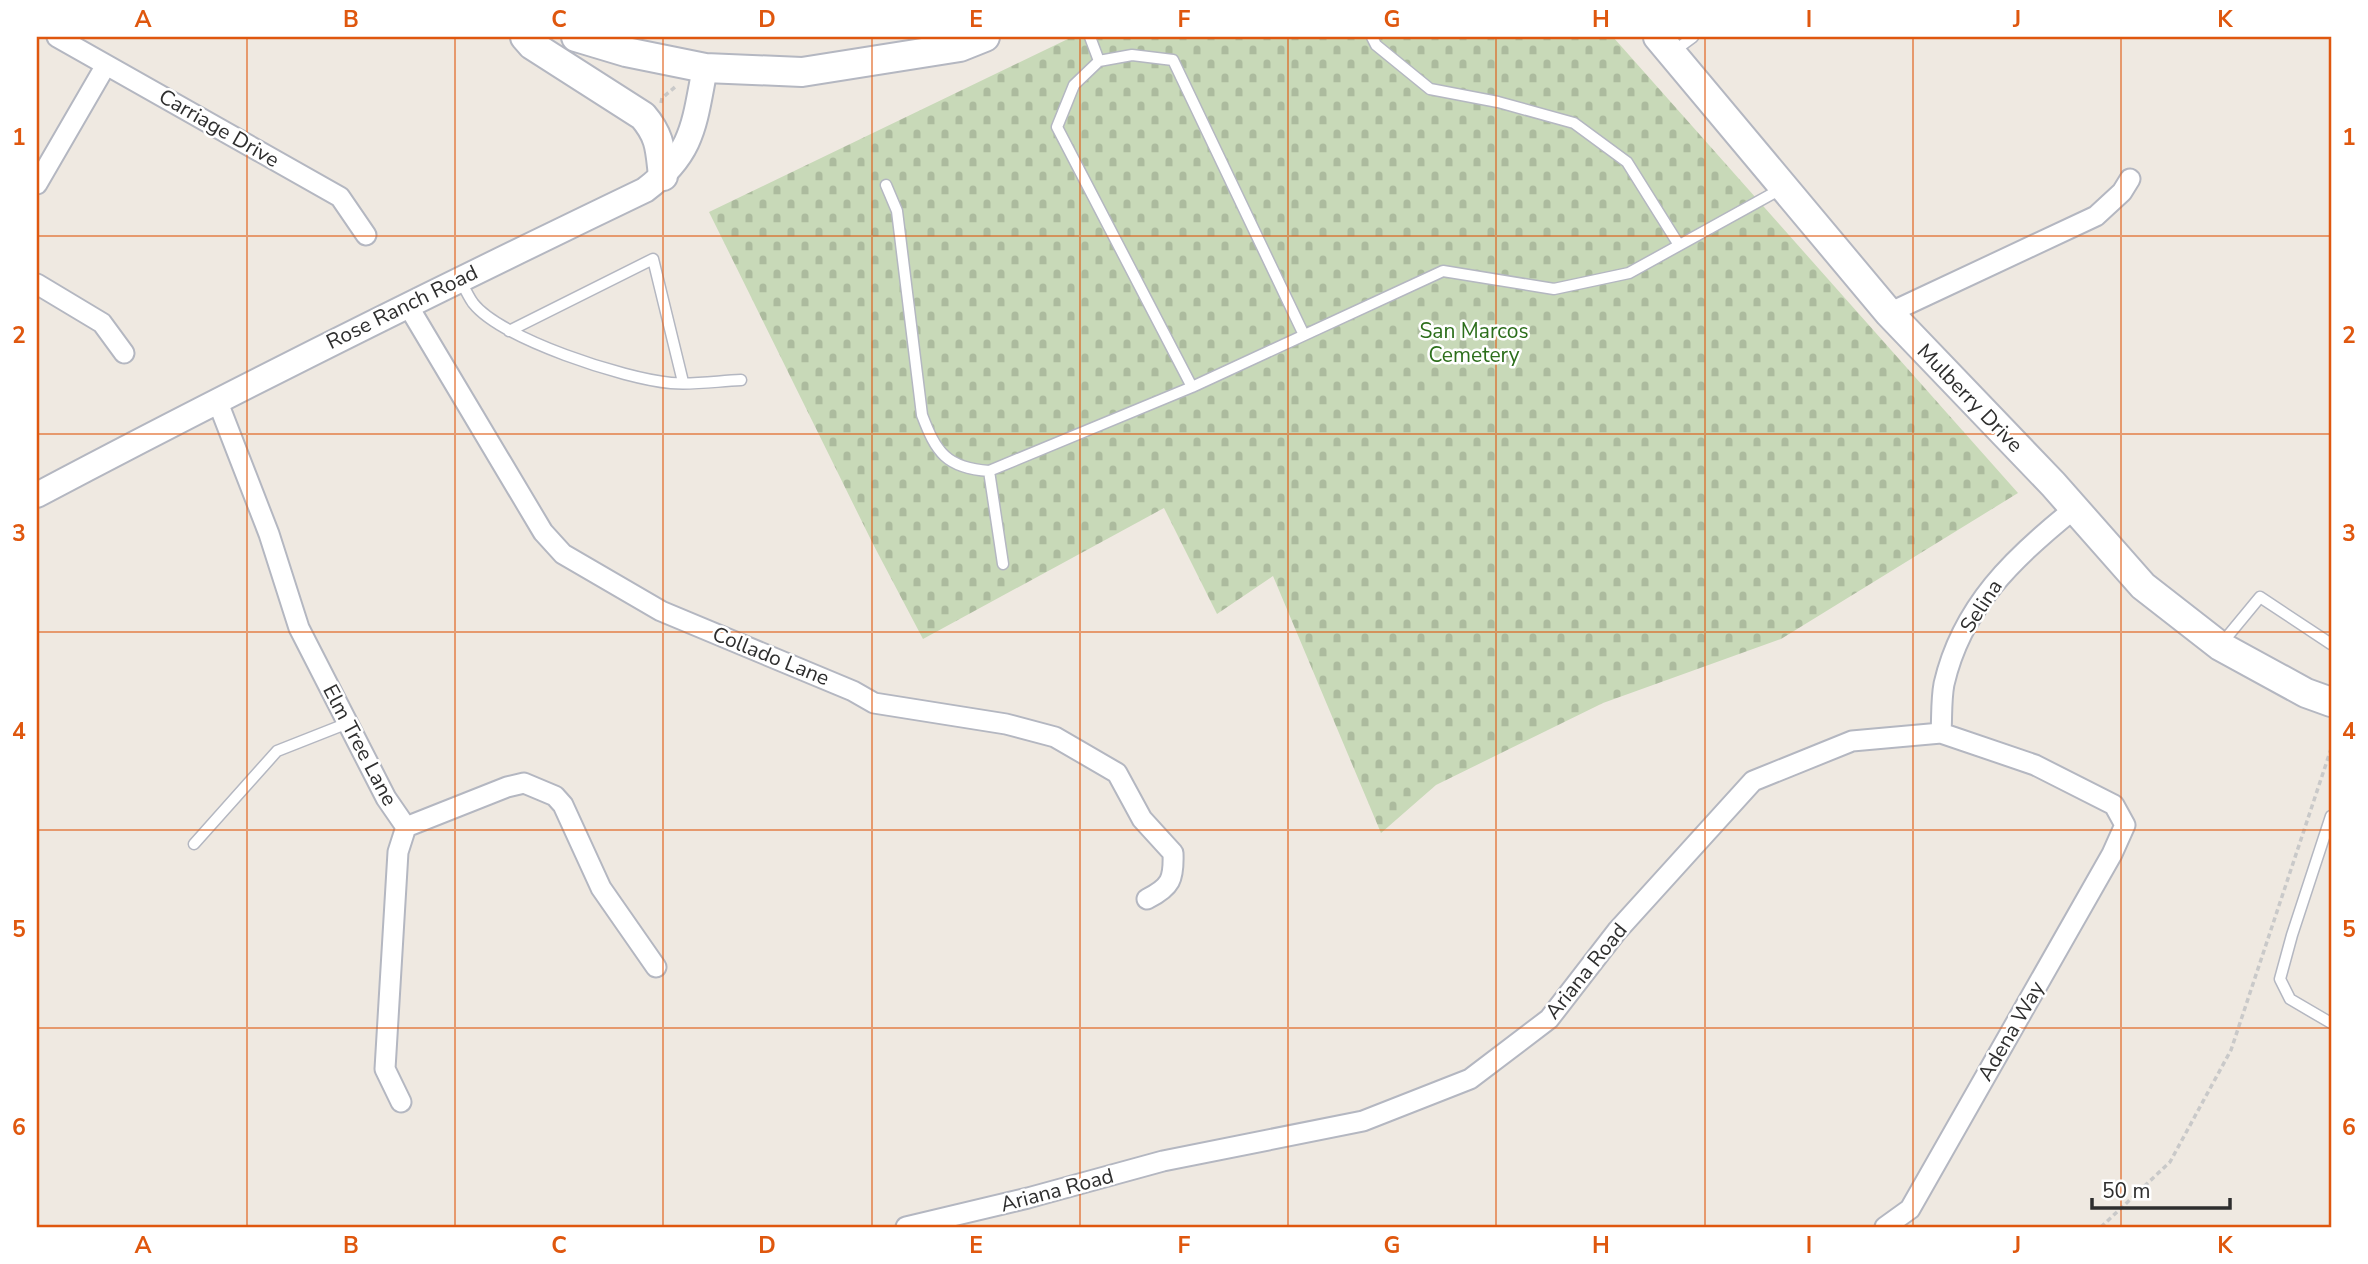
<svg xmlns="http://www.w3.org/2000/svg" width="2368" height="1264" font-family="'Nunito Sans',sans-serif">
<defs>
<pattern id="cemetery-stones" width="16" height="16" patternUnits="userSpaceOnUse" patternTransform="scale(1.75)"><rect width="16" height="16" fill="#c8d9b8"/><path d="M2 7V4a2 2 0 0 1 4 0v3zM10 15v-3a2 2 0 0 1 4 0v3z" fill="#acbb9e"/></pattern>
</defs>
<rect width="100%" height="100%" fill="#efe9e1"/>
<path fill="url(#cemetery-stones)" d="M1072 37H1613L2018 493 1781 639 1603 703 1436 785 1381 833 1273 576 1217 614 1164 508 923 639 873 544 709 212Z"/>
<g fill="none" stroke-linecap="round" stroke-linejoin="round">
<g stroke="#b4b7c1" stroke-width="13">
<path id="service" d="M1372 37 1376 45 1430 89 1498 102 1574 123 1627 162 1679 245
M1674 51 1693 37
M1099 61 1132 55 1173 60 1304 335
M886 185 897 211 922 415C936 452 946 468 989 471L1192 387 1057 127 1074 85 1099 61 1090 37
M460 279C464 287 468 296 473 303 501 339 625 379 671 383 693 385 718 381 741 380
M509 331 653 259 683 382
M1192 387 1443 271 1554 289 1629 273 1781 189
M989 471 1003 564
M2222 643 2260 597 2331 644
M2331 816 2292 935 2280 979 2290 999 2331 1023
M194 844 277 751 348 723"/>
</g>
<g stroke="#b4b7c1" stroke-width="23">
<path id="minor" d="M57 37 340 197 366 235
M37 184 106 65
M37 284 102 323 124 353
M407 304 543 532 563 554 661 611 853 691 874 703 1006 724 1055 737 1117 773 1142 819 1173 853C1174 879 1171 887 1147 899
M1889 313 2096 216 2122 192 2130 179
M217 400 269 534 299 628 386 798 406 827 398 852 385 1069 401 1102
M1941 733C1942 717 1941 700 1944 684 1962 606 2014 557 2074 509
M406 827 507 787 524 783 555 796 563 805 601 888 656 967
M906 1227 1028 1198 1163 1161 1363 1121 1470 1079 1549 1019 1617 931 1753 781 1852 741 1941 733 2035 765 2114 805 2125 825 2112 854 1910 1209 1885 1227"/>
</g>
<g stroke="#b4b7c1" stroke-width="28">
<path id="tertiary" d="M37 495C237 389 441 288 645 190 694 153 694 124 705 68"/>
</g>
<g stroke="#b4b7c1" stroke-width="32">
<path id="secondary" d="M525 37 532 45 643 116C661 137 660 150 663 176
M576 37 626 52 705 68 802 72 960 47 985 37
M1658 37 1889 313 2053 484 2143 586 2220 646 2306 693 2331 702"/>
</g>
<path stroke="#c9c9c9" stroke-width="3.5" stroke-dasharray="5 3.5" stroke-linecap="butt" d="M661 103 662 98 675 87
M2101 1227 2170 1162 2231 1050 2331 749"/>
<use href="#service" stroke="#fff" stroke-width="10"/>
<use href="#minor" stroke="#fff" stroke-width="19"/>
<use href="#tertiary" stroke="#fff" stroke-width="24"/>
<use href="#secondary" stroke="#fff" stroke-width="28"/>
</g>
<path fill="none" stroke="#df570e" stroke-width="2" stroke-opacity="0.55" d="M247 37V1227M455 37V1227M663 37V1227M872 37V1227M1080 37V1227M1288 37V1227M1496 37V1227M1705 37V1227M1913 37V1227M2121 37V1227M37 236H2331M37 434H2331M37 632H2331M37 830H2331M37 1028H2331"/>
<g text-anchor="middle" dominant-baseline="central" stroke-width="5" stroke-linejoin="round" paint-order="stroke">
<g font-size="21" fill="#2e2e2e" stroke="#fff">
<text transform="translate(219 128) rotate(30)">Carriage Drive</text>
<text transform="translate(402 307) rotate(-26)">Rose Ranch Road</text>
<text transform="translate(1970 398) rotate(46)">Mulberry Drive</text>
<text transform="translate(1981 606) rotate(-57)">Selina</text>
<text transform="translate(771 656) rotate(22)">Collado Lane</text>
<text transform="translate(360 745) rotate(62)">Elm Tree Lane</text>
<text transform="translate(1586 971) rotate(-51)">Ariana Road</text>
<text transform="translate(2011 1031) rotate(-60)">Adena Way</text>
<text transform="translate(1057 1190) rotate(-15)">Ariana Road</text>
</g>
<g font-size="21" fill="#2c6e1b" stroke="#fff">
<text x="1474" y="331">San Marcos<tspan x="1474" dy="24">Cemetery</tspan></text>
</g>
</g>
<rect width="2368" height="1264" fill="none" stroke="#ffffff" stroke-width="77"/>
<path d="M2092 1198v10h138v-10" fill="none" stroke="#2e2e2e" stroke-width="3.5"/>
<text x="2102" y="1198" font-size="21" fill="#2e2e2e" stroke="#ffffff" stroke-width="5" paint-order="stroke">50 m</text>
<rect x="38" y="38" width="2292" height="1188" fill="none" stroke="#df570e" stroke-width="2.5"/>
<g font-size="23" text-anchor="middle" font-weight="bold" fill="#df570e">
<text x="143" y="27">A</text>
<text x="351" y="27">B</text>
<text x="559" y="27">C</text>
<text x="767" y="27">D</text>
<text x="976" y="27">E</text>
<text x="1184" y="27">F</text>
<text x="1392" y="27">G</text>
<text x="1601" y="27">H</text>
<text x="1809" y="27">I</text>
<text x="2017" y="27">J</text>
<text x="2225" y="27">K</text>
<text x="19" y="145">1</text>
<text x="2349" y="145">1</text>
<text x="19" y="343">2</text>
<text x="2349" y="343">2</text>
<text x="19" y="541">3</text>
<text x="2349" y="541">3</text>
<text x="19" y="739">4</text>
<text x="2349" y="739">4</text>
<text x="19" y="937">5</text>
<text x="2349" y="937">5</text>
<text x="19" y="1135">6</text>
<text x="2349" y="1135">6</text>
<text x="143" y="1253">A</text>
<text x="351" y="1253">B</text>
<text x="559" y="1253">C</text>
<text x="767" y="1253">D</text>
<text x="976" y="1253">E</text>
<text x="1184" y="1253">F</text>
<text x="1392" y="1253">G</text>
<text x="1601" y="1253">H</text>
<text x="1809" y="1253">I</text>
<text x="2017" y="1253">J</text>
<text x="2225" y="1253">K</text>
</g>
</svg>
